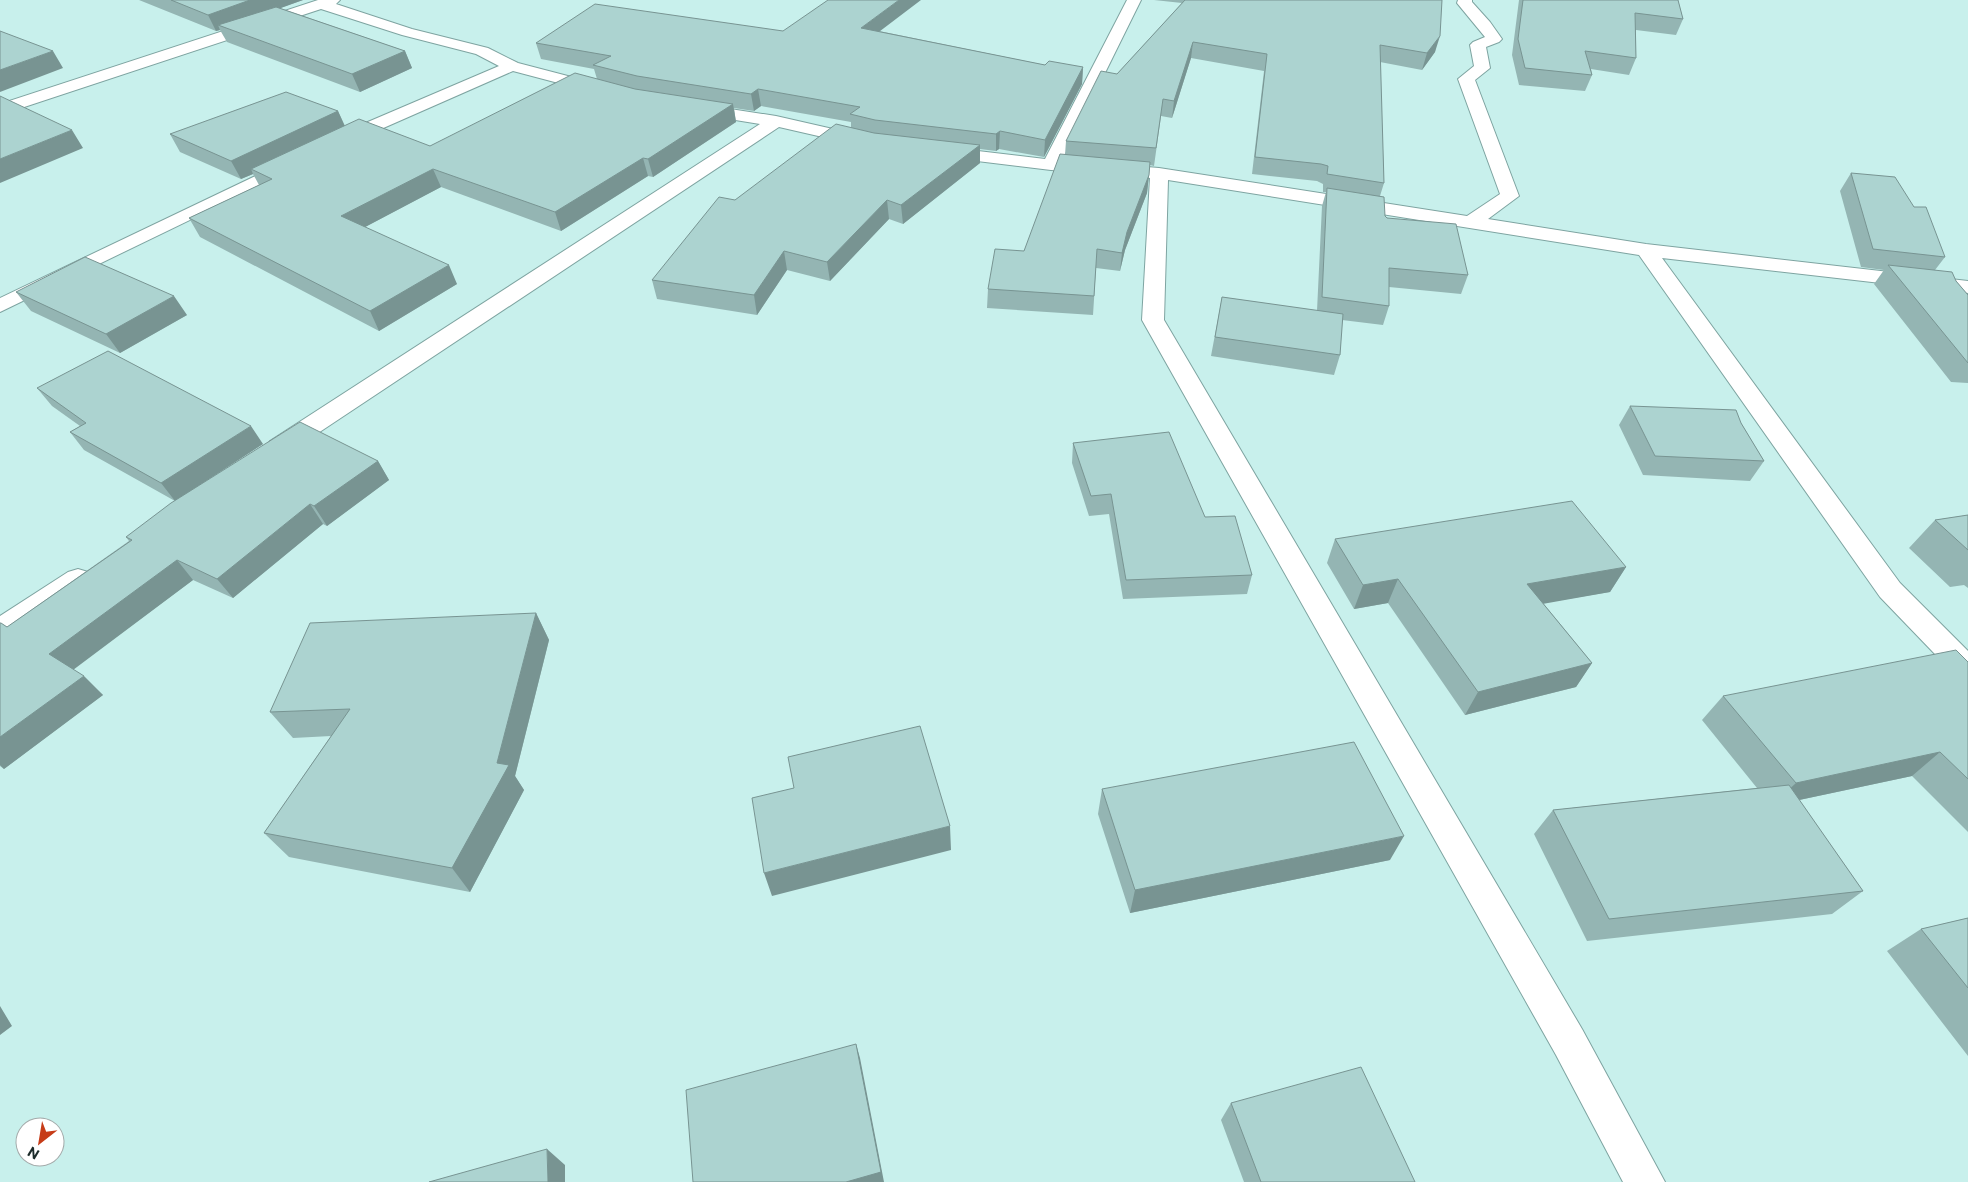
<svg xmlns="http://www.w3.org/2000/svg" width="1968" height="1182" font-family="Commissioner,sans-serif">
<rect width="100%" height="100%" fill="#c8f0ec"/>
<g fill="none" stroke-linecap="round" stroke-linejoin="round">
<g stroke="#7ea4a1" stroke-width="2">
<path id="street" d="M318 0H340L336 4 412 29 488 48 518 63 606 86 608 89 606 92 600 94 513 71 347 144H335L332 140 335 136 499 66 476 54 402 35 321 9 0 115V104Z
M1127 0H1141L1062 160 1159 168 1467 216 1500 194 1458 79 1474 66 1470 45 1473 42 1485 37 1457 3 1458 0H1472V2L1490 22 1502 39 1499 42 1486 47 1490 68 1475 80 1519 196 1488 219 1646 244 1968 281V293L1662 258 1900 583 1968 651V682L1958 678 1880 597 1639 255 1168 180 1164 320 1582 1029 1665 1182H1623L1556 1055 1142 320 1150 178 1051 170 944 157 938 156 935 152 938 148 944 147 1045 159Z
M698 104 776 116 868 137 871 141 868 145 862 146 779 127 288 453 279 455 270 453 267 447 270 441 760 124 692 113 690 109 692 105Z
M291 159 297 160 300 164 297 168 0 312V298Z
M78 569 88 572 92 579 88 586 10 638 0 641V616L68 572Z"/>
</g>
<use href="#street" fill="#fff" fill-rule="evenodd"/>
</g>
<path fill="#94b5b3" d="M139 0H303L280 8 405 51 412 68 360 92 227 42 220 30 216 31Z
M1154 0H1442L1435 52 1422 70 1380 62 1384 183 1380 196 1385 216 1468 275 1461 294 1389 287V306L1383 325 1342 320 1340 355 1334 375 1211 356 1222 297 1317 311 1322 206 1326 192H1323V184L1317 181 1252 174 1264 71 1191 58 1172 118 1161 116 1154 166 1150 165 1147 193 1125 250 1120 271 1096 268 1093 315 987 308 988 289 1024 251 1065 155 1066 141 1117 74 1182 3Z
M1519 0H1678L1683 19 1676 35 1636 30V58L1629 75 1591 69 1592 75 1585 91 1519 85 1512 55Z
M783 31H879L1045 65 1083 67 1082 84 1044 157 999 149 996 151 980 149V163L903 224 889 219 830 281 787 270 757 315 657 299 652 280 735 200 851 128V122L761 106 754 111 734 108 736 122 653 177 648 176 561 231 441 187 365 227 457 284 379 331 200 237 189 218 259 185 253 174 241 179 180 152 170 134 338 111 345 126 430 146 597 79 594 69 541 59 536 43Z
M1851 173 1945 257 1935 270 1956 281 1968 295V383L1951 382 1874 284 1884 270 1861 267 1840 191Z
M16 292 187 315 120 353 31 311Z
M37 388 263 444 175 501 84 450 70 432 80 426 52 406Z
M1630 406 1741 423 1764 461 1750 481 1643 475 1619 425Z
M1073 443 1205 517 1252 575 1247 594 1123 599 1109 514 1089 516 1072 463Z
M378 461 389 480 327 526 323 524 233 598 193 580 73 669 103 695 4 769 0 766V623L7 627 129 541 126 537Z
M1968 515V588L1964 585 1950 587 1909 548 1935 520Z
M1335 539 1626 567 1610 592 1543 603 1592 663 1576 687 1465 715 1388 603 1354 609 1327 563Z
M536 613 549 640 515 776 524 790 470 892 289 857 264 833 331 736 293 738 270 712Z
M1968 662V832L1912 776 1799 800 1863 891 1832 914 1587 941 1534 834 1553 810 1757 788 1702 720 1723 696Z
M1102 789 1390 860 1130 913 1098 814Z
M1968 918V1056L1887 951 1921 929Z
M1231 1103 1415 1182H1244L1221 1120Z"/>
<path fill="#789492" d="M250 0H303L226 28 218 25 220 30 216 31 208 15Z
M899 0H921L863 44 861 28Z
M1440 36 1435 52 1422 70 1427 53Z
M1193 42 1191 58 1172 118 1174 101Z
M53 51 63 68 0 92V70Z
M405 51 412 68 360 92 352 74Z
M1083 67 1082 84 1044 157 1045 140Z
M758 89 761 106 754 111 751 94Z
M733 104 736 122 653 177 648 159Z
M338 111 346 129 251 169 253 174 241 179 231 161Z
M72 130 83 148 0 183V159Z
M1000 131 999 149 996 151V134Z
M980 145V163L903 224 901 205Z
M643 158 648 176 561 231 555 212Z
M433 169 441 187 350 235 341 216Z
M1149 175 1147 193 1125 250 1120 271 1122 253 1127 232Z
M887 200 889 219 830 281 827 262Z
M784 251 787 270 757 315 754 295Z
M449 265 457 284 379 331 370 311Z
M174 296 187 315 120 353 106 334Z
M251 426 263 444 175 501 161 483Z
M378 461 389 480 327 526 314 506Z
M310 504 323 524 233 598 217 579Z
M177 560 193 580 69 673 49 654Z
M1626 567 1610 592 1514 609 1527 584Z
M1398 579 1388 603 1354 609 1363 585Z
M536 613 549 640 515 776 524 790 470 892 452 868 497 763Z
M1592 663 1576 687 1465 715 1478 692Z
M84 676 103 695 4 769 0 765V737Z
M1940 752 1912 776 1771 806 1796 783Z
M950 826 951 850 772 896 764 873Z
M1404 836 1390 860 1130 913 1135 890Z
M0 1006 12 1026 0 1035Z
M856 1044 860 1058 884 1182H846Z
M547 1149 565 1165V1182H548Z"/>
<path fill="#acd3d0" stroke="#789492" d="M171 0H250L208 15Z
M828 0H899L861 28 1045 65 1049 61 1083 67 1045 140 1000 131 996 134 875 120 850 114 860 107 758 89 751 94 637 76 593 65 611 56 536 43 595 4 783 31Z
M1185 0H1442L1440 36 1427 53 1380 45 1384 183 1327 174 1328 166 1321 164 1255 157 1267 54 1193 42 1174 101 1163 99 1156 148 1066 141 1101 71 1117 74Z
M1523 0H1678L1683 19 1635 13 1636 58 1585 51 1592 75 1525 68 1518 39Z
M276 7 405 51 352 74 218 25Z
M0 31 53 51 0 70Z
M575 73 635 89 733 104 648 159 643 158 555 212 433 169 341 216 449 265 370 311 189 218 272 179 251 169 359 119 430 146Z
M286 92 338 111 231 161 170 134Z
M0 96 72 130 0 159Z
M836 124 874 133 980 145 901 205 887 200 827 262 784 251 754 295 652 280 719 197 735 200Z
M1060 154 1150 162 1149 175 1127 232 1122 253 1097 249 1094 296 988 289 995 249 1024 251Z
M1851 173 1895 177 1914 207H1926L1945 257 1873 249Z
M1327 188 1384 197 1385 216 1387 218 1456 224 1468 275 1389 268V306L1322 297Z
M85 257 174 296 106 334 16 292Z
M1888 265 1952 272 1956 281 1968 295V363Z
M1222 297 1343 314 1340 355 1215 337Z
M108 351 251 426 161 483 70 432 86 423 37 388Z
M1630 406 1736 410 1741 423 1764 461 1655 456Z
M300 422 378 461 314 506 310 504 217 579 177 560 49 654 84 676 0 737V623H1L7 627 132 540 126 537 171 503Z
M1169 432 1205 517 1235 516 1252 575 1126 580 1111 494 1091 496 1073 443Z
M1572 501 1626 567 1527 584 1592 663 1478 692 1398 579 1363 585 1335 539Z
M1968 515V550L1935 520Z
M536 613 497 763 509 765 452 868 264 833 350 709 270 712 310 623Z
M1956 650 1968 662V779L1940 752 1796 783 1723 696Z
M920 726 950 826 764 873 752 798 794 788 788 757Z
M1354 742 1404 836 1135 890 1102 789Z
M1789 785 1863 891 1609 919 1553 810Z
M1968 918V988L1921 929Z
M856 1044 881 1172 846 1182H693L686 1090Z
M1361 1067 1415 1182H1261L1231 1103Z
M547 1149 548 1182H429Z"/>
<g transform="translate(40 1142) rotate(211)"><circle r="24" fill="#ffffff" stroke="#a4aaaa"/>
<path d="M0-4L9 19L0 12L-9 19Z" fill="#c63c18"/>
<text y="-8" font-size="14" font-weight="bold" text-anchor="middle" fill="#1c2b2a">N</text>
</g>
</svg>
